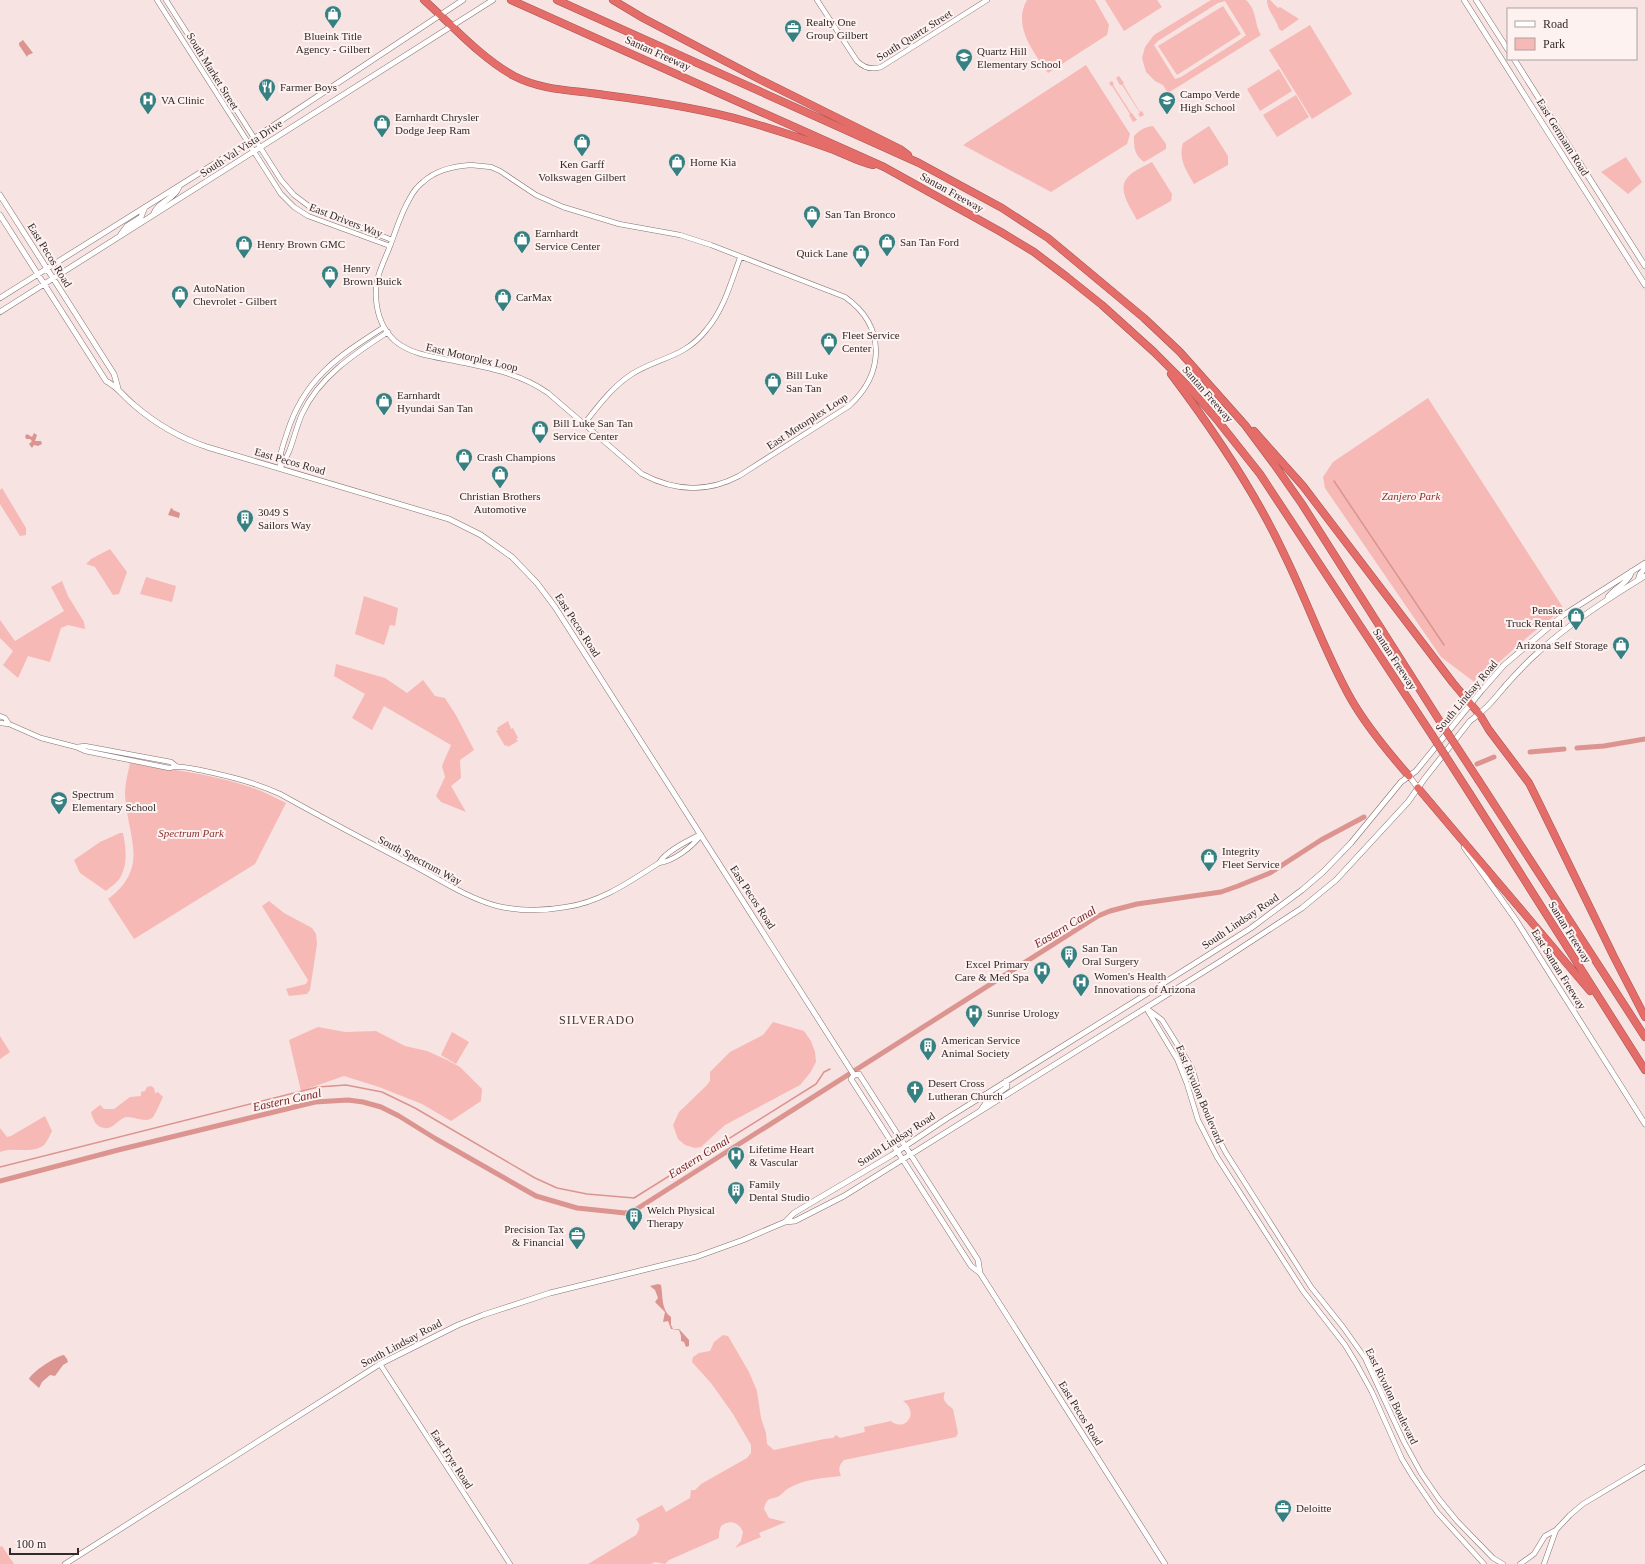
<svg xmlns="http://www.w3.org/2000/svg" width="1645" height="1564" font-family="Georgia,serif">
<rect width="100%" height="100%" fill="#f7e3e1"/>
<path fill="#f6b9b5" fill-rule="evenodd" d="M1027 0H1095L1109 25 1107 35 1048 73C1034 52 1012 26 1027 0Z
M1105 0H1157L1162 7 1124 31Z
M1211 0H1246C1257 10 1254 23 1261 35L1168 93 1163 85 1155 81 1146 72 1142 58 1145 47 1154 35ZM1225 1 1246 35 1241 39 1181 77 1175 79 1154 45 1158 41 1218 3Z
M1267 0H1270L1278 8 1280 7 1299 19 1282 31 1279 29C1276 18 1267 11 1267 0Z
M1223 6 1241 34 1177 75 1158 46Z
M1310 25 1352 94 1312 119 1269 50Z
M1086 65 1130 134 1127 144 1051 192 963 145Z
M1279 69 1292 91 1260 111 1247 89Z
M1119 76 1124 83 1123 84 1140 112 1142 111 1144 115 1140 117 1138 114 1140 113 1122 85H1120L1116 78Z
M1112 81 1114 84 1113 85 1131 113H1132L1137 120 1133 122 1129 115 1130 114 1112 86H1111L1109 83Z
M1296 95 1309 117 1277 137 1263 115Z
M1153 126 1166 144V149L1144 162C1134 155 1134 147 1134 136 1140 130 1144 127 1153 126Z
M1209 126 1228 156V165L1194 184C1186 170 1178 159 1183 143Z
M1626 157 1642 182 1628 194 1601 172Z
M1152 162 1172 194 1171 201 1137 220C1131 208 1116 189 1128 177 1134 170 1145 166 1152 162Z
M1428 398 1564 609C1532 632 1503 657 1477 684L1441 657 1325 488 1323 477 1333 462Z
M2 488 26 528V535L20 536 0 504V490Z
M110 549 127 572 119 594 113 595 95 567 86 564 91 559Z
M146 577 176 586 172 602 140 594Z
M62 581 68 596 84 622 85 629 68 625 61 628 50 662 28 656 18 678 3 665 13 651 0 638V620L15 641 64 611 51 587Z
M364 596 398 608 395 626 390 625 384 645 355 634Z
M336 664 385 678 407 693 423 680 435 696 445 698 457 717 474 750 460 760 461 778 451 786 466 812 441 802 436 796 445 777 442 766 451 745 384 706 372 730 352 718 365 694 334 676Z
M508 721 511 729 513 728 518 738 516 739 518 741 508 747 507 745 505 746 496 731 498 730 497 728Z
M130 763C168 769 211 774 247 786 261 790 274 797 286 803L255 864 134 939 108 899C151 867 127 837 125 794 125 784 128 773 130 763Z
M120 833H123C126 848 128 864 120 878 117 883 110 887 106 891L80 873 74 860 100 842Z
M269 901 284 913 312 928 316 934 317 944 310 990 307 994 289 996 286 989 306 984 308 980 262 906Z
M773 1022 804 1031 811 1041 815 1052 816 1062 810 1073 800 1085 725 1125 701 1147 695 1148 685 1145 678 1139 673 1125 679 1112 706 1086 710 1081V1072L730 1052 763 1035Z
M318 1027 345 1032 376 1031 405 1046 427 1051 447 1060 460 1067 482 1089 481 1101 451 1121 422 1104 379 1087 344 1076 301 1091 289 1040Z
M452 1032 469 1042 456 1064 441 1055Z
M0 1036 10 1052 0 1059Z
M151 1086 154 1088 155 1093 158 1092 163 1097C161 1101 155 1115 153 1117 147 1124 134 1116 126 1117 118 1119 113 1130 104 1128 96 1127 93 1120 91 1112L100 1105 104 1109H114L130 1097 141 1096V1092L145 1091 147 1087Z
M45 1116 52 1131C50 1135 47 1142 44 1145 31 1155 14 1146 0 1152V1128L7 1137 11 1136Z
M723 1335 728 1336 749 1372 757 1391 761 1418 766 1433 767 1444 774 1450 824 1439 833 1438 836 1435 840 1438 865 1432 864 1427 891 1421C905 1433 920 1412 903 1401L945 1392C941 1401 947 1404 953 1409L958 1433 956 1437 844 1460C839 1465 838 1469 841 1476 823 1478 805 1479 789 1488 785 1490 782 1494 779 1496 771 1500 767 1496 764 1509L769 1518 786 1522 759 1533 761 1537 735 1548 741 1541 743 1532C739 1522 730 1519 721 1526L719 1533V1538L669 1560 665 1564 655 1562 651 1564H588L636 1535C640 1529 641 1525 636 1519L662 1505 666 1512 690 1498 691 1490H695L701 1484 747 1458 751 1453V1445L733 1414 711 1383 692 1362 693 1357 699 1353 710 1351 714 1342Z
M2 1546 14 1564H0V1547Z"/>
<path fill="#db9490" d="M23 40 33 53 28 55 27 57 19 45V43Z
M34 433 37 435 35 441H41L42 444 38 446 34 445 32 448 29 444 32 441 30 439H26L25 436 27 434 32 437Z
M171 508 173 509V510L180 513 179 518 168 515Z
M658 1284 661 1285C663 1295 661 1310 671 1317V1325L673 1329H679L689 1340V1346L686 1347 684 1342 681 1341V1336L679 1330 671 1329 668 1321 663 1322 665 1312 655 1302 658 1298 655 1290 650 1286Z
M64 1355 67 1359 68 1362 63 1365 55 1376 50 1375 42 1382 39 1388 29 1379C32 1372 56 1356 64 1355Z"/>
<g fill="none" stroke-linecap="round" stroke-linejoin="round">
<path stroke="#db9490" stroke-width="1.5" d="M1334 481 1444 645
M0 1167 318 1087 346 1085 382 1092 415 1108 535 1178 557 1188 587 1194 634 1198 816 1084 824 1072 830 1069"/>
<path stroke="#db9490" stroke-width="5" d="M1577 748 1604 746 1645 739
M1530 752 1564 749
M1477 764 1494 757
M0 1181 118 1150 315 1102 348 1100 363 1102 381 1107 399 1116 436 1139 536 1196 577 1208 625 1213 632 1212 1098 916 1110 911 1137 904 1221 892 1238 886 1270 873 1321 840 1364 817"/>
<g stroke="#837270" stroke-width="5.5">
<path id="tertiary" d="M157 0 281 194 294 207 308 216 390 246
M166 0 281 180 294 195 310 207 392 240
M817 0 857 61C864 68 872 70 881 67L987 0
M471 165 491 167 500 171 536 195 563 207 619 224 680 235 711 245 845 297C886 326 885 373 849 406L739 476C707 493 674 491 642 474L548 393C520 373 488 368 455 361 434 357 412 355 395 341 383 330 377 314 376 298 374 279 384 262 390 246 396 230 401 213 410 198 413 192 418 186 423 182 436 170 454 166 471 165Z
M584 424C598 406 613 386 632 374 659 357 685 358 707 329 724 309 731 282 740 258
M280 468C279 455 283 445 287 433 304 378 339 356 384 327
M280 468C292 452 294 432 302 414 319 377 354 354 388 332
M0 716 5 718 9 724
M0 723 9 724 41 738 76 747 85 751 169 768C179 765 189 768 200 770 228 776 254 782 280 794 325 819 370 843 416 867 442 881 468 898 497 906 519 911 544 911 566 907 601 902 629 882 659 863 674 861 692 847 701 835
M76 747 85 746 171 762 176 766
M659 863C665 852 687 841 699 835
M1146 1008 1162 1020 1192 1068 1207 1117 1226 1153 1311 1287 1343 1327 1365 1358 1404 1442 1421 1473 1439 1499 1457 1521 1493 1558 1503 1564
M1148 1011 1177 1059 1187 1084 1198 1120 1217 1157 1303 1291 1345 1345 1356 1363 1372 1392 1402 1459 1413 1477 1437 1512 1484 1564
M380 1364 510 1564
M1520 1564 1534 1554 1545 1536 1556 1530 1570 1515 1583 1504 1645 1467
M1544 1564 1556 1530"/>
</g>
<g stroke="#837270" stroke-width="6">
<path id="secondary" d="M1464 0 1645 285
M1476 0 1508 50
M1514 59 1645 266
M0 195 114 374 118 388
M0 215 106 381C118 387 124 397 134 405 156 424 180 438 207 447L449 519 481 535 512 557 537 583 555 607 854 1075
M153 215C158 201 174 200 179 187
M121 234 127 226 141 217 145 207
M0 298 241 147 463 0
M0 312 493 0
M1638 580 1640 574 1645 568
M1608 597C1615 587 1628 584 1632 571
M1409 776 1418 788
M1464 847 1516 920 1645 1124
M854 1075 851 1079 971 1266 980 1273 1165 1564
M854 1075 859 1074 978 1260 980 1273
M981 1110 988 1100 1007 1087 1006 1081
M785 1222 794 1213 892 1155 946 1119 1140 998 1251 928 1302 890 1323 872 1351 843 1401 782 1416 771 1482 690 1504 665 1562 616 1645 563
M65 1564 380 1364 458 1325 483 1315 550 1293 696 1257 743 1240 785 1222 795 1221 844 1196 1221 961 1302 908 1336 880 1408 802 1425 778 1470 721C1485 711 1495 698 1506 685 1515 675 1524 665 1534 656 1567 625 1606 600 1645 576"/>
</g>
<g stroke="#a65553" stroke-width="8">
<path id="motorway" d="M424 0C453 26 480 57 514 76 543 91 574 90 605 95 652 101 700 108 745 121 773 129 804 139 831 149 845 154 858 162 873 165
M511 0 884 167 1001 232 1034 252 1067 277 1102 305 1154 352 1187 385 1218 421 1260 474 1432 735
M557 0 919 163 1002 208 1048 238 1144 318 1180 352 1245 425 1274 464 1302 504 1441 723
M613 0 643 18 759 79 900 149 908 155
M1171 374C1214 431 1255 491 1285 556 1308 603 1325 653 1351 699 1367 727 1388 752 1409 776
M1254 431 1303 486 1453 683 1480 715 1489 730 1529 783 1538 801 1614 957 1645 1017
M1479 781 1645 1037
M1418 788 1590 991
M1470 794 1645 1070"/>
</g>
<use href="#tertiary" stroke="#fff" stroke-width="4.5"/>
<use href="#secondary" stroke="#fff" stroke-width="5"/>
<use href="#motorway" stroke="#e46c69" stroke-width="7"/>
<g stroke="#a65553" stroke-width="8" stroke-linecap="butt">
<path id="motorway-bridge" d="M1441 723 1479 781
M1432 735 1470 794"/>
</g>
<use href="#motorway-bridge" stroke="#e46c69" stroke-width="7"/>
</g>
<defs>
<g id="shop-pin" transform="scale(0.9)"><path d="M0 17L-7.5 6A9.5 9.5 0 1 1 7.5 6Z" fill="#378081" stroke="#fef2f1"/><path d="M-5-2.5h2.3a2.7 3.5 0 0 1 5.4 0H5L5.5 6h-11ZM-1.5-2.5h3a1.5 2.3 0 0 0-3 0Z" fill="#fff"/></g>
<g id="office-pin" transform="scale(0.9)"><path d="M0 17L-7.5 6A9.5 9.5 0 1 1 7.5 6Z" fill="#378081" stroke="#fef2f1"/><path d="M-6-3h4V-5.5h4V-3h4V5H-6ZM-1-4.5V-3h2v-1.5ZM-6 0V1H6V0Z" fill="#fff"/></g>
<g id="school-pin" transform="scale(0.9)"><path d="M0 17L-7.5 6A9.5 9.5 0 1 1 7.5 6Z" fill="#378081" stroke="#fef2f1"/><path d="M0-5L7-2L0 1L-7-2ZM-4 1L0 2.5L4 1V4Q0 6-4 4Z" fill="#fff"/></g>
<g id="restaurant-pin" transform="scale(0.9)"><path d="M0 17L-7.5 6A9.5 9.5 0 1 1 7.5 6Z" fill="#378081" stroke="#fef2f1"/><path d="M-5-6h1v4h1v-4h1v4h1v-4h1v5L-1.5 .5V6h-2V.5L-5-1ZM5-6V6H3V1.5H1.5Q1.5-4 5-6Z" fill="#fff"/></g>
<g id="hospital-pin" transform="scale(0.9)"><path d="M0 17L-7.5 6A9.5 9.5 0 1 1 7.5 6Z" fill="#378081" stroke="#fef2f1"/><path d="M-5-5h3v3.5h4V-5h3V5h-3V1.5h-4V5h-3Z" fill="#fff"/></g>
<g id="building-pin" transform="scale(0.9)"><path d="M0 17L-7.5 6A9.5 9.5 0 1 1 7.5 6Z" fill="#378081" stroke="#fef2f1"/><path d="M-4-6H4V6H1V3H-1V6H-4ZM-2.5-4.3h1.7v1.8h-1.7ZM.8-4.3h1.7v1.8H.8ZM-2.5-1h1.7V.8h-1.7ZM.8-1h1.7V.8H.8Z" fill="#fff"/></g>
<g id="church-pin" transform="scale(0.9)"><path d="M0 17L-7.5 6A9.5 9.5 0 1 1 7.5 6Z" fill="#378081" stroke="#fef2f1"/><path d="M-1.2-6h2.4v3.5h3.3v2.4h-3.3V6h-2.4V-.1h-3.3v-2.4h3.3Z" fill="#fff"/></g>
</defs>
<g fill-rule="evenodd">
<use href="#shop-pin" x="333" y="14"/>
<use href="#office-pin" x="793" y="28"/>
<use href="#school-pin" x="964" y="57"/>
<use href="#restaurant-pin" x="267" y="87"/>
<use href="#hospital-pin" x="148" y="100"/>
<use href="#school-pin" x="1167" y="100"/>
<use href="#shop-pin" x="382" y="123"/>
<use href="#shop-pin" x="582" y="142"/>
<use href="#shop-pin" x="677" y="162"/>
<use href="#shop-pin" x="812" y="214"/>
<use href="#shop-pin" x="522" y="239"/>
<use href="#shop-pin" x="887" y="242"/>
<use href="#shop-pin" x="244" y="244"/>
<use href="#shop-pin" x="861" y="253"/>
<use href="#shop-pin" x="330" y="274"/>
<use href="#shop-pin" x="180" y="294"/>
<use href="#shop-pin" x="503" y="297"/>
<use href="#shop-pin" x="829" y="341"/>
<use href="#shop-pin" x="773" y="381"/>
<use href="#shop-pin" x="384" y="401"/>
<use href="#shop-pin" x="540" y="429"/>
<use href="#shop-pin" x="464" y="457"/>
<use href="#shop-pin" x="500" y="474"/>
<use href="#building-pin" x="245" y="518"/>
<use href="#shop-pin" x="1576" y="616"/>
<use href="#shop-pin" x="1621" y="645"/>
<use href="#school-pin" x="59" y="800"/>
<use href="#shop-pin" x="1209" y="857"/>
<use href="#building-pin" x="1069" y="954"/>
<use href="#hospital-pin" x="1042" y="970"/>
<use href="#hospital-pin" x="1081" y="982"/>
<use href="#hospital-pin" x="974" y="1013"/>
<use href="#building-pin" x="928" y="1046"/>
<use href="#church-pin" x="915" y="1089"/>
<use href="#hospital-pin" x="736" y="1155"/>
<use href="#building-pin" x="736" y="1190"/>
<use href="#building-pin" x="634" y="1216"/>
<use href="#office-pin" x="577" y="1235"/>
<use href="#office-pin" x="1283" y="1508"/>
</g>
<g text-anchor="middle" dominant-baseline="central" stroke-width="4" stroke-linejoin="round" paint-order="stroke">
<g font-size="11" fill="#322a2a" stroke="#fef2f1" text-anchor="start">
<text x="806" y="22">Realty One<tspan x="806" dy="13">Group Gilbert</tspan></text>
<text x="333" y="36" text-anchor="middle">Blueink Title<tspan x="333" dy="13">Agency - Gilbert</tspan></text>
<text x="977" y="51">Quartz Hill<tspan x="977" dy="13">Elementary School</tspan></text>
<text x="280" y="87">Farmer Boys</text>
<text x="1180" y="94">Campo Verde<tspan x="1180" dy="13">High School</tspan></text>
<text x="161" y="100">VA Clinic</text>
<text x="395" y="117">Earnhardt Chrysler<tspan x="395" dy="13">Dodge Jeep Ram</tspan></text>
<text x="690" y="162">Horne Kia</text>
<text x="582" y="164" text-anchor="middle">Ken Garff<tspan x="582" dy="13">Volkswagen Gilbert</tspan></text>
<text x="825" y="214">San Tan Bronco</text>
<text x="535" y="233">Earnhardt<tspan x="535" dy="13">Service Center</tspan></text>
<text x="900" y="242">San Tan Ford</text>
<text x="257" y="244">Henry Brown GMC</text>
<text x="848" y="253" text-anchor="end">Quick Lane</text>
<text x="343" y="268">Henry<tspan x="343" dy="13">Brown Buick</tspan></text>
<text x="193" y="288">AutoNation<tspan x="193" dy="13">Chevrolet - Gilbert</tspan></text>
<text x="516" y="297">CarMax</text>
<text x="842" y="335">Fleet Service<tspan x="842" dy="13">Center</tspan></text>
<text x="786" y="375">Bill Luke<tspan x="786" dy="13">San Tan</tspan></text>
<text x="397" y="395">Earnhardt<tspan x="397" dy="13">Hyundai San Tan</tspan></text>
<text x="553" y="423">Bill Luke San Tan<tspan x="553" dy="13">Service Center</tspan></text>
<text x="477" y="457">Crash Champions</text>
<text x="500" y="496" text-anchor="middle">Christian Brothers<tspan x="500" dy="13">Automotive</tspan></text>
<text x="258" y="512">3049 S<tspan x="258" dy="13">Sailors Way</tspan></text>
<text x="1563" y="610" text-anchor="end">Penske<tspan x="1563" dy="13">Truck Rental</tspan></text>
<text x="1608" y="645" text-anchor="end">Arizona Self Storage</text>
<text x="72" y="794">Spectrum<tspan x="72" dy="13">Elementary School</tspan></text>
<text x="1222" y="851">Integrity<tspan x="1222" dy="13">Fleet Service</tspan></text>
<text x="1082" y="948">San Tan<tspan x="1082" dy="13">Oral Surgery</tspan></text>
<text x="1029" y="964" text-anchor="end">Excel Primary<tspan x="1029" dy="13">Care &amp; Med Spa</tspan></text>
<text x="1094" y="976">Women's Health<tspan x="1094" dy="13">Innovations of Arizona</tspan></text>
<text x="987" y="1013">Sunrise Urology</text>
<text x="941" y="1040">American Service<tspan x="941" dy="13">Animal Society</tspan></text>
<text x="928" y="1083">Desert Cross<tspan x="928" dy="13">Lutheran Church</tspan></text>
<text x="749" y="1149">Lifetime Heart<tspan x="749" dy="13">&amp; Vascular</tspan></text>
<text x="749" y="1184">Family<tspan x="749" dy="13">Dental Studio</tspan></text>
<text x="647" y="1210">Welch Physical<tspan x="647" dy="13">Therapy</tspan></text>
<text x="564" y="1229" text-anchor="end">Precision Tax<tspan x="564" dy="13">&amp; Financial</tspan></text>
<text x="1296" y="1508">Deloitte</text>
</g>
<g font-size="11" fill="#322a2a" stroke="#fef2f1">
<text transform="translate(914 35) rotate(-32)">South Quartz Street</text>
<text transform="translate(658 53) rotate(24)">Santan Freeway</text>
<text transform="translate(213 71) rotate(58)">South Market Street</text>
<text transform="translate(1563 137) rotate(58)">East Germann Road</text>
<text transform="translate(241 148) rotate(-33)">South Val Vista Drive</text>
<text transform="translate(952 192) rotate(29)">Santan Freeway</text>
<text transform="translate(346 220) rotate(21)">East Drivers Way</text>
<text transform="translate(50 255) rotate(58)">East Pecos Road</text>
<text transform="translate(472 357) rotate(13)">East Motorplex Loop</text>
<text transform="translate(1208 394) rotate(49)">Santan Freeway</text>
<text transform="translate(807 421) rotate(-33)">East Motorplex Loop</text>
<text transform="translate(290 461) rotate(16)">East Pecos Road</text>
<text transform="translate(578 625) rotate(57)">East Pecos Road</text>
<text transform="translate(1395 659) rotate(57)">Santan Freeway</text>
<text transform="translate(1466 696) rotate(-50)">South Lindsay Road</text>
<text transform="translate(420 860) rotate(28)">South Spectrum Way</text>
<text transform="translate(753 897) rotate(57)">East Pecos Road</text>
<text transform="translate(1240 921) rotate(-34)">South Lindsay Road</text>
<text transform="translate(1570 932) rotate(58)">Santan Freeway</text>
<text transform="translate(1559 969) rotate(58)">East Santan Freeway</text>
<text transform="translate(1200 1094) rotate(67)">East Rivulon Boulevard</text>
<text transform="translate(896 1139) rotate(-33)">South Lindsay Road</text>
<text transform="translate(401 1343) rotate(-28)">South Lindsay Road</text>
<text transform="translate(1392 1396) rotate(64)">East Rivulon Boulevard</text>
<text transform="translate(1081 1413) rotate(58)">East Pecos Road</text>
<text transform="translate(452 1459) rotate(57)">East Frye Road</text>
</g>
<g font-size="11" font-style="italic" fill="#833" stroke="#fef2f1">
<text x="1411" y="496">Zanjero Park</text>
<text x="191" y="833">Spectrum Park</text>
</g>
<g font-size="12" font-style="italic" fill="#721e21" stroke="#fef2f1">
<text transform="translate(1065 927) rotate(-31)">Eastern Canal</text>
<text transform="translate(287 1100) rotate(-12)">Eastern Canal</text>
<text transform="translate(699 1157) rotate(-32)">Eastern Canal</text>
</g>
<g font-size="12" letter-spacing="1" fill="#423332" stroke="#fef2f1">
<text x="597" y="1020">SILVERADO</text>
</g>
</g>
<rect x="1507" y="8" width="130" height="52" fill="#fef2f1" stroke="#aca2a1"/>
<rect x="1515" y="21" width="20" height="6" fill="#ffffff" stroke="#aca2a1"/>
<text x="1543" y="28" font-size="12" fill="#322a2a">Road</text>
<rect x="1515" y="38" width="20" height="12" fill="#f6b9b5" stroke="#aca2a1"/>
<text x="1543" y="48" font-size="12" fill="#322a2a">Park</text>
<path d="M10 1548v6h68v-6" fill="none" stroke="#322a2a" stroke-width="2"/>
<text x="16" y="1548" font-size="12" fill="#322a2a" stroke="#fef2f1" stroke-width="3" paint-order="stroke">100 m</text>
</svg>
